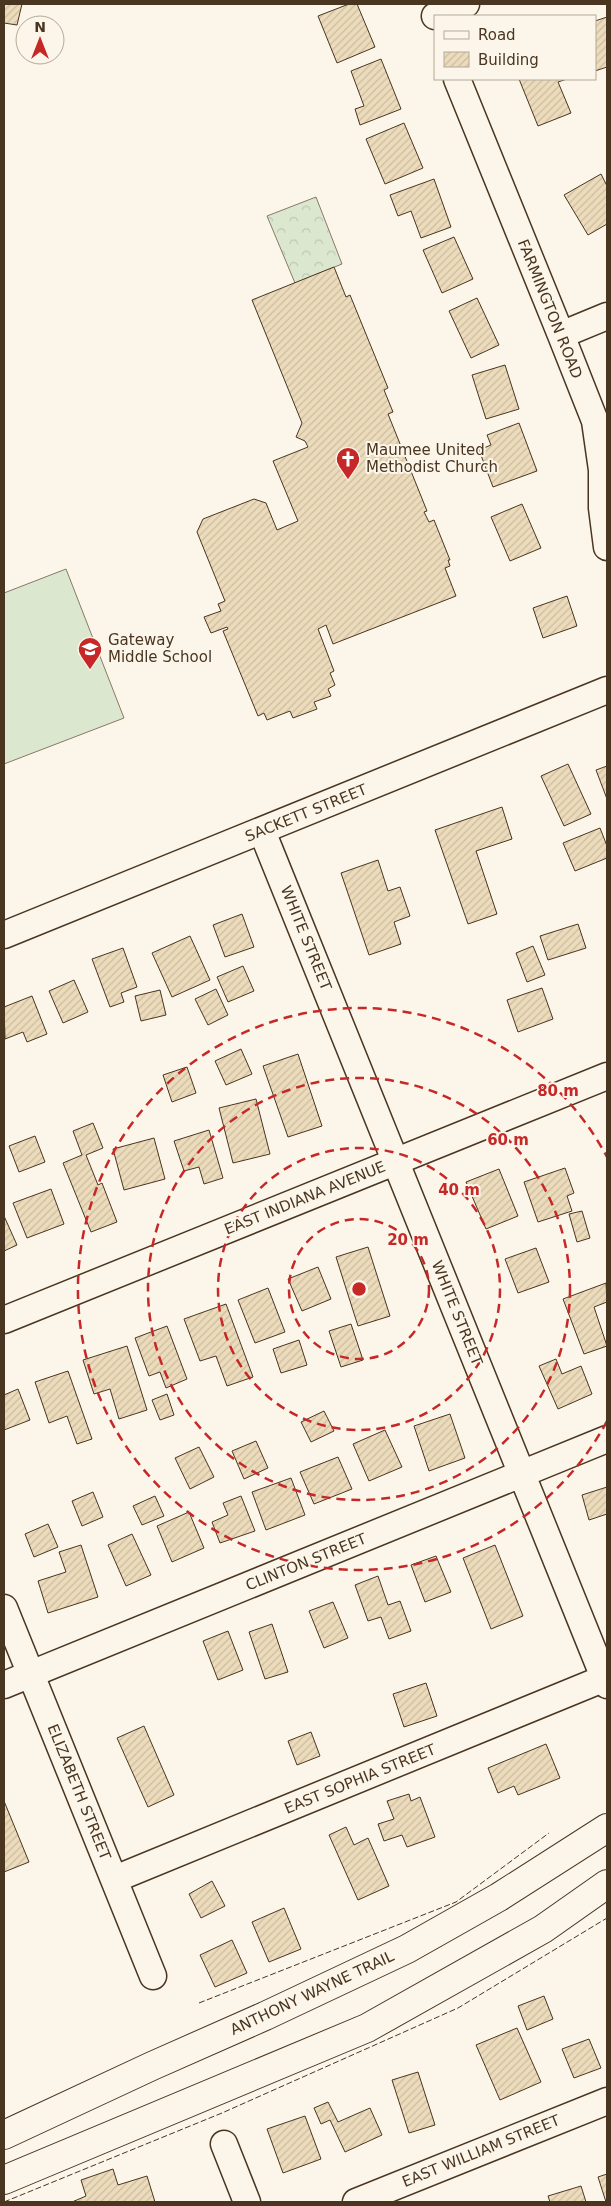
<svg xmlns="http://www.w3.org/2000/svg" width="611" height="2206" font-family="'DejaVu Sans',sans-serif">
<defs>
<pattern id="forest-crowns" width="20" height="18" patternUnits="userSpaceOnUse" patternTransform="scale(1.25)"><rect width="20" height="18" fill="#dce7d0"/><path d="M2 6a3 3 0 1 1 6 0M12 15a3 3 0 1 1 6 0" fill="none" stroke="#bec7b2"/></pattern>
<pattern id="building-hatch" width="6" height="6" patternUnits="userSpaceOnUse" patternTransform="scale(1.25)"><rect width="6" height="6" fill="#ecdcbc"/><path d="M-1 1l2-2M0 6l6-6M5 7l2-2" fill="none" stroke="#ccbda1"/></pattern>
</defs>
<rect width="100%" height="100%" fill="#fbf6e9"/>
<path fill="url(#forest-crowns)" stroke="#887966" d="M316 197 342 264 295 283 267 216Z"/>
<path fill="#dce7d0" stroke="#887966" d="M66 569 124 718 4 764V593Z"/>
<path fill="url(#building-hatch)" stroke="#4a3520" d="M4 4H22L17 25 4 23Z
M349 4H357L375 47 337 63 318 16Z
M607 17V67L595 71V21Z
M381 59 401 109 360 125 355 109 364 106 351 71Z
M519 79H567L558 82 571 113 538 126Z
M404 123 423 168 385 184 366 139Z
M601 174 607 186V224L588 235 564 195Z
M434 179 451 227 421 238 411 211 398 216 390 195Z
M454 237 473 279 442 293 423 250Z
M334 267 346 297 350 295 388 388 384 390 393 412 388 414 427 511 424 512 429 522 434 520 450 560H448L450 566 445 568 456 596 333 644 326 625 318 629 334 671 330 673 335 685 328 689 331 696 314 702 317 709 293 718 290 711 267 720 264 713 258 716 223 631 228 629 227 627 211 633 204 617 221 611 218 604 225 601 197 532 203 519 254 499 266 503 277 530 298 521 273 461 308 447 305 441 296 437 302 423 252 300Z
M477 298 499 345 471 358 449 311Z
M505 365 519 409 486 419 472 375Z
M519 423 537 471 493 487 479 450 491 445 487 435Z
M522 504 541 548 510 561 491 517Z
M567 596 577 626 543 638 533 608Z
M568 764 591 814 564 826 541 776Z
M607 766V799L596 770Z
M502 807 512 839 476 851 497 914 468 924 435 830Z
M600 828 607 846V858L575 871 563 843Z
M378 860 388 891 400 887 410 916 394 922 401 944 369 955 341 873Z
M242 914 254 947 225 957 213 925Z
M578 924 586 948 548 960 540 936Z
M190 936 210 980 172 997 152 953Z
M533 946 545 975 527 982 516 953Z
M123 948 137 987 121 993 124 1002 110 1007 92 959Z
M243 966 254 991 228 1002 217 977Z
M74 980 88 1012 63 1023 49 991Z
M542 988 553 1019 518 1032 507 1000Z
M216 989 228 1015 208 1025 195 999Z
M160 990 166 1015 141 1021 135 996Z
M32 996 47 1034 27 1042 23 1032 5 1039 4 1007Z
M241 1049 252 1074 226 1085 215 1061Z
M298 1054 322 1126 288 1137 263 1066Z
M187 1067 196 1093 172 1102 163 1075Z
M256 1099 270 1154 233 1163 219 1108Z
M93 1123 103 1148 86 1155 98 1185 102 1183 117 1222 91 1232 63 1163 82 1155 73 1131Z
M209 1130 223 1178 204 1184 199 1167 184 1171 174 1141Z
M35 1136 45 1162 19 1172 9 1146Z
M154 1138 165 1179 124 1190 113 1149Z
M565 1168 574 1193 567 1196 572 1211 538 1222 524 1182Z
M499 1169 518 1216 486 1229 466 1182Z
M51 1189 64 1224 27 1238 13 1203Z
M582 1211 590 1238 577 1242 569 1214Z
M4 1216 17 1245 4 1251Z
M368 1247 390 1316 358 1326 336 1257Z
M536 1248 549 1282 518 1293 505 1259Z
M318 1267 331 1299 302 1311 288 1279Z
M606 1283 607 1302 594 1307 607 1346 584 1354 563 1299Z
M268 1288 285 1332 255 1343 238 1300Z
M226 1304 253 1377 227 1386 216 1356 200 1361 184 1319Z
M351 1324 363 1360 341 1367 329 1331Z
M167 1326 187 1379 166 1388 160 1372 149 1376 135 1338Z
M299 1340 307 1365 281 1373 273 1349Z
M127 1346 147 1410 119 1419 110 1389 94 1394 83 1360Z
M556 1359 562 1374 581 1366 592 1394 558 1409 539 1366Z
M68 1371 92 1439 77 1444 67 1416 49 1423 35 1382Z
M18 1389 30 1420 4 1430V1395Z
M167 1394 174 1415 160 1420 152 1400Z
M324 1411 334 1431 311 1442 301 1422Z
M450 1414 465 1458 429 1471 414 1426Z
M385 1430 402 1467 369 1481 353 1444Z
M256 1441 268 1468 244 1479 232 1451Z
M199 1447 214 1477 190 1489 175 1458Z
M338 1457 352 1489 314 1504 300 1472Z
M291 1478 305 1515 266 1530 252 1492Z
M607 1487V1514L589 1520 582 1495Z
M93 1492 103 1517 82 1526 72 1501Z
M155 1496 164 1516 142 1525 133 1506Z
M241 1496 255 1531 220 1543 212 1522 228 1515 223 1503Z
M189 1512 204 1548 172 1562 157 1526Z
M48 1524 58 1547 34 1557 25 1534Z
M132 1534 151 1575 126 1586 108 1545Z
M81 1545 98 1597 48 1613 38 1581 66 1572 59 1552Z
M495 1545 523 1616 491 1629 463 1558Z
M436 1556 451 1592 425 1602 411 1565Z
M378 1576 388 1605 400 1601 411 1631 389 1639 381 1617 368 1621 355 1585Z
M333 1602 348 1638 324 1648 309 1611Z
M272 1624 288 1672 265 1679 249 1632Z
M228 1631 243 1670 218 1680 203 1641Z
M426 1683 437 1716 404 1727 393 1694Z
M144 1726 174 1795 148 1807 117 1738Z
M311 1732 320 1756 297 1765 288 1741Z
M546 1744 560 1778 518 1795 514 1786 498 1793 488 1768Z
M409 1794 411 1801 420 1797 435 1837 407 1847 402 1835 384 1841 378 1824 394 1819 387 1801Z
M4 1801 29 1862 4 1872Z
M346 1827 354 1845 368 1838 389 1886 358 1900 329 1835Z
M212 1881 225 1906 201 1918 189 1894Z
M284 1908 301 1949 269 1962 252 1922Z
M232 1940 247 1973 215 1987 200 1955Z
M544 1996 553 2019 527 2030 518 2006Z
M517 2028 541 2082 500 2100 476 2045Z
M589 2039 601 2068 574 2078 562 2049Z
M418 2072 435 2125 409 2133 392 2080Z
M328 2102 338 2122 370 2108 382 2135 345 2152 330 2120 321 2124 314 2108Z
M305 2116 321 2159 283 2173 267 2129Z
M113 2169 118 2185 147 2176 155 2202H72L86 2196 81 2180Z
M607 2174V2202H606L598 2177Z
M581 2186 586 2202H550L548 2196Z"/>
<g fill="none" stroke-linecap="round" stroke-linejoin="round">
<g stroke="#4a3520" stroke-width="29">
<path id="minor" d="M435 16 466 4
M457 79 561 335 595 421 602 470V508L607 547
M561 335 607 316
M262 831 607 1685
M4 935 607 690
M4 1320 607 1076
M4 1608 153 1976
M4 1685 607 1439
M115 1879 605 1678
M224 2144 247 2202
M356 2202 607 2101"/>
</g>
<g stroke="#4a3520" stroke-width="30">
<path id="highway" d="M4 2135 152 2066 265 2016 407 1949 499 1897 607 1828
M4 2180 367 2028 543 1929 607 1884"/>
</g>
<use href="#minor" stroke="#fbf6e9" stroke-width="26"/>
<use href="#highway" stroke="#fbf6e9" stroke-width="28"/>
<path stroke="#4a3520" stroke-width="1" stroke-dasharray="6 2.5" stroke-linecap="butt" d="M199 2003 456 1902 549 1833
M4 2202 222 2113 458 2008 607 1918"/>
</g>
<g fill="none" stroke="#c62828" stroke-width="2.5" stroke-dasharray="9 6">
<circle cx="359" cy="1289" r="70"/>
<circle cx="359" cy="1289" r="141"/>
<circle cx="359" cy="1289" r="211"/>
<path d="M607 1421A281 281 0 1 1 607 1157"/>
</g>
<defs>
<g id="church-pin" transform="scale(1.25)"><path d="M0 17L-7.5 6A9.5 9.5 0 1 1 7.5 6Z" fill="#c62828" stroke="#fbf6e9"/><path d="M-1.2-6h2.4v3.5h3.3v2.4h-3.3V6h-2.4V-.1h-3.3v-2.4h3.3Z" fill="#fff"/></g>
<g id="school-pin" transform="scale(1.25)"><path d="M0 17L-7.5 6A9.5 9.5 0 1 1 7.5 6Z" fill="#c62828" stroke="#fbf6e9"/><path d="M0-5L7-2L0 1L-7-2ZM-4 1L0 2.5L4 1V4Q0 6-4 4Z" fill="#fff"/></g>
</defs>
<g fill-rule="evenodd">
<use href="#church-pin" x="348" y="459"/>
<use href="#school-pin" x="90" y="649"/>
</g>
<g text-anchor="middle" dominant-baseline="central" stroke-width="4" stroke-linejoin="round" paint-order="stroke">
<g font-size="15" fill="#4a3520" stroke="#fbf6e9">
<text transform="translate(550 309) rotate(68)">FARMINGTON ROAD</text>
<text transform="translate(306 813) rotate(-22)">SACKETT STREET</text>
<text transform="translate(306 938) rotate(68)">WHITE STREET</text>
<text transform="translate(305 1198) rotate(-22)">EAST INDIANA AVENUE</text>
<text transform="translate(457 1313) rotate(68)">WHITE STREET</text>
<text transform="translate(306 1562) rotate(-22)">CLINTON STREET</text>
<text transform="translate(360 1779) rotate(-22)">EAST SOPHIA STREET</text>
<text transform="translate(79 1792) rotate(68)">ELIZABETH STREET</text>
<text transform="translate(312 1993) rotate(-25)">ANTHONY WAYNE TRAIL</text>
<text transform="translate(481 2151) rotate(-22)">EAST WILLIAM STREET</text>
</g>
<g font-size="15" fill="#4a3520" stroke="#fbf6e9" text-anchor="start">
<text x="366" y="450">Maumee United<tspan x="366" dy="17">Methodist Church</tspan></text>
<text x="108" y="640">Gateway<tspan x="108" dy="17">Middle School</tspan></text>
</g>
</g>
<circle cx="359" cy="1289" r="8" fill="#c62828" stroke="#fbf6e9" stroke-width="2.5"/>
<g font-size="15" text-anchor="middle" font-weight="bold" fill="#c62828" stroke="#fbf6e9" stroke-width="4" stroke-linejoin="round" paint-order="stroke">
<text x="558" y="1096">80 m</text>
<text x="508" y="1145">60 m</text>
<text x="459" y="1195">40 m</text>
<text x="408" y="1245">20 m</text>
</g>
<rect width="611" height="2206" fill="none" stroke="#4a3520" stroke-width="10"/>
<rect x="434" y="15" width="162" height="65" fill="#fbf6e9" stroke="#b4a999"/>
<rect x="444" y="31" width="25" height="8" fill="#fbf6e9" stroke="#b4a999"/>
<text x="478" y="40" font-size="15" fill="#4a3520">Road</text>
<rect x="444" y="52" width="25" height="15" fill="url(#building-hatch)" stroke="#b4a999"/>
<text x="478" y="65" font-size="15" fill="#4a3520">Building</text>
<g transform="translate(40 40)"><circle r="24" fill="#fbf6e9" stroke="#b4a999"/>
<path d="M0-4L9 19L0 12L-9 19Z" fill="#c62828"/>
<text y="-8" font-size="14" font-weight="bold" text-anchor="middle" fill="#4a3520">N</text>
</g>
</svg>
